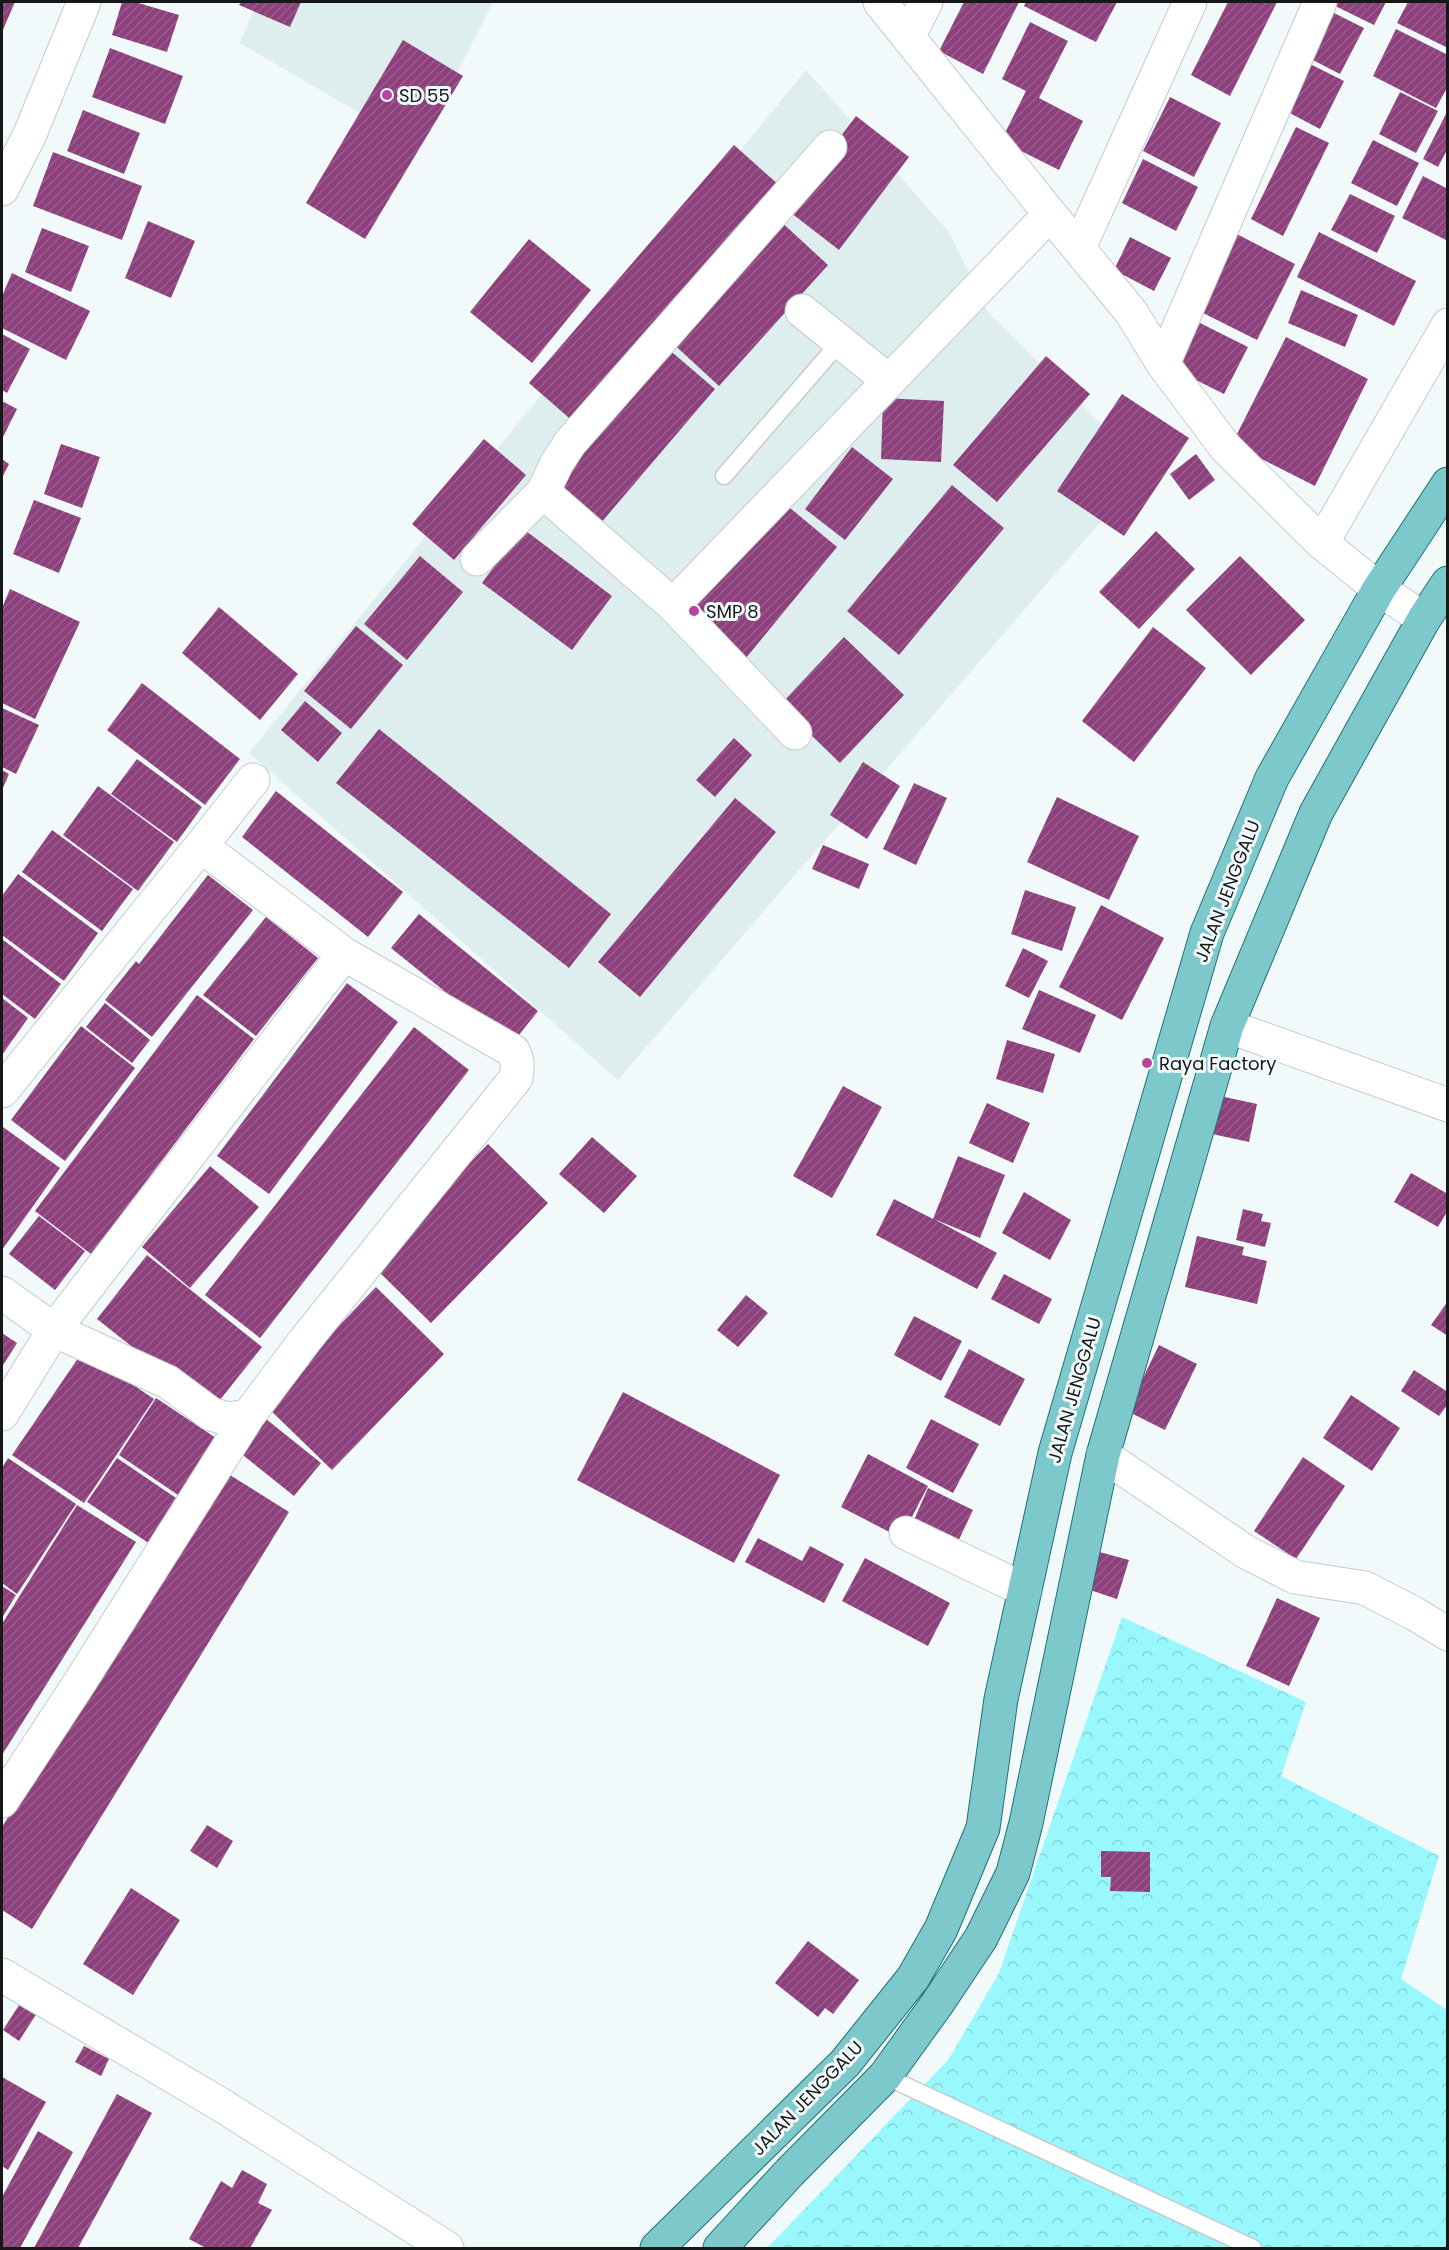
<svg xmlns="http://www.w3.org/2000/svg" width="1449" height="2250" font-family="Poppins,sans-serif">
<defs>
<pattern id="forest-crowns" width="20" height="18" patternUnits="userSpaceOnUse" patternTransform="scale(1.5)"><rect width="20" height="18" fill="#99f8fd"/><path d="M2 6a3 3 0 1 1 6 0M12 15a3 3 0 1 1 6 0" fill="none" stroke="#83d4d8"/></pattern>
<pattern id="building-hatch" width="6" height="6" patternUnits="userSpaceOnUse" patternTransform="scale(1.5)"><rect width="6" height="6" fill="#8d407b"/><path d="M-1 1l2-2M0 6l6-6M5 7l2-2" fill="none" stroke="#985e8b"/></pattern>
</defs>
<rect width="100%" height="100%" fill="#f2f9fa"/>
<path fill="#deeeef" d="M257 2H493L419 148 240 43Z
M806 70 949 232 988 312 1146 469 618 1080 249 753Z"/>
<path fill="url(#forest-crowns)" d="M1122 1617 1306 1702 1281 1776 1439 1856 1401 1979 1447 2010V2248H767L949 2059 999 1973Z"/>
<path fill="url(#building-hatch)" d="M2 2H15L2 32Z
M122 2H135L179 15 167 52 112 35Z
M241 2H301L290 27 239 5Z
M964 2H1019L983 74 939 51Z
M1026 2H1117L1096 42 1024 6Z
M1228 2H1277L1230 96 1191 75Z
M1327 2H1386L1374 25Z
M1408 2H1448V48L1397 23Z
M1326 9 1364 28 1340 74 1303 55Z
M1030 22 1068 41 1039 98 1083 121 1059 170 1001 141 1026 91 1002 79Z
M1396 29 1448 55V86L1436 108 1373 76Z
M403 40 463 76 365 239 306 203Z
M110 48 183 76 165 124 92 97Z
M1306 62 1344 81 1320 129 1282 109Z
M1400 92 1438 111 1416 153 1379 134Z
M1170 97 1221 123 1194 177 1143 151Z
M83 110 140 133 124 174 67 151Z
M1448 110V148L1438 167 1423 159Z
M856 116 909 157 839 250 786 209Z
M1296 127 1329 143 1283 236 1251 219Z
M1373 140 1419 163 1397 206 1351 183Z
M734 145 780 186 576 424 529 383Z
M53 152 142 186 122 240 33 206Z
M1143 159 1198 187 1176 231 1122 203Z
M1423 176 1448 189V236L1446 240 1402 218Z
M1350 194 1395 216 1377 253 1331 230Z
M777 218 828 265 719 386 668 339Z
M148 221 195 241 171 298 125 278Z
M42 228 89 246 71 292 25 272Z
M1231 231 1295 264 1257 340 1193 308Z
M1319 232 1416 281 1394 326 1297 277Z
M1130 237 1171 258 1154 291 1114 270Z
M529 239 591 290 532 363 470 312Z
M12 273 90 311 66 360 2 328V296Z
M1301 290 1358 315 1345 347 1288 323Z
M1200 323 1248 347 1224 394 1176 370Z
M2 334 30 349 7 393 2 390Z
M1286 337 1368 379 1315 486 1232 444Z
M666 347 715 389 600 524 552 482Z
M1046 356 1090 394 997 502 953 465Z
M1122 394 1189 438 1124 536 1057 491Z
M883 398 944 401 941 462 881 459Z
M2 401 17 409 2 439Z
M484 439 526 475 454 560 412 524Z
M61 444 100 457 82 508 44 494Z
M852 447 893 479 845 540 805 509Z
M1196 454 1215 480 1189 500 1170 474Z
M2 459 9 464 2 478Z
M952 485 1004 528 899 655 847 611Z
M778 498 837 547 746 658 687 609Z
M34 500 81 518 59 573 13 554Z
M522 528 612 596 572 650 482 583Z
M1156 531 1195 569 1139 629 1099 592Z
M420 556 463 592 407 660 364 624Z
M1240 556 1305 620 1251 675 1186 610Z
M10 589 80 622 35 719 2 703V608Z
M219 607 298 674 260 720 182 653Z
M356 626 403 665 351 729 304 691Z
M1153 627 1206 668 1134 762 1082 721Z
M844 637 904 695 840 763 780 705Z
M142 683 240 759 205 805 107 730Z
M305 701 342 733 318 762 281 730Z
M2 708 39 725 16 774 2 767Z
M379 729 611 914 569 968 336 783Z
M734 738 752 755 715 797 696 780Z
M137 759 202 807 177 842 111 794Z
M863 762 900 786 867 839 830 815Z
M2 770 9 774 2 790Z
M914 783 947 798 916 865 883 849Z
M98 786 174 842 138 891 63 835Z
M276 791 403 892 368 937 242 837Z
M1057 797 1139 836 1109 900 1027 862Z
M735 798 776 832 640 997 598 962Z
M52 830 133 889 102 931 22 872Z
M823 845 869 864 859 889 812 869Z
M18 874 98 933 64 981 2 935V896Z
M208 875 253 910 152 1037 105 1000 136 961 139 964Z
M1025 890 1076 907 1062 951 1011 934Z
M1101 905 1164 938 1122 1020 1059 987Z
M419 914 538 1011 511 1045 391 948Z
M266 917 318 958 256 1036 203 995Z
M2 939 61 984 35 1019 2 994Z
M1023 948 1048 961 1029 998 1005 986Z
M347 983 398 1022 269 1194 217 1156Z
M1039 990 1096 1015 1080 1053 1022 1029Z
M197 995 254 1039 91 1254 35 1211Z
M2 998 28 1018 2 1055Z
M105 1003 150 1040 132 1063 86 1027Z
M81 1026 135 1068 65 1161 11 1120Z
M414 1027 469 1070 260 1338 205 1295Z
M1007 1040 1055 1054 1043 1093 996 1079Z
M843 1086 882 1107 832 1198 793 1176Z
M1211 1094 1257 1104 1249 1142 1203 1132Z
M987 1103 1030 1123 1013 1163 969 1143Z
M3 1127 60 1168 2 1250V1129Z
M592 1137 637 1176 604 1213 559 1174Z
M488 1144 548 1203 431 1323 371 1264Z
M958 1156 1005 1175 980 1238 934 1219 997 1253 977 1289 876 1235 894 1199 933 1219Z
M210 1166 259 1207 190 1288 142 1247Z
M1411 1173 1448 1194V1210L1438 1227 1394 1202Z
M1024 1192 1071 1220 1050 1260 1002 1233Z
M1243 1209 1263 1214 1261 1221 1271 1223 1265 1247 1236 1240Z
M39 1216 85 1251 55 1290 9 1254Z
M1197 1236 1244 1247 1242 1255 1267 1261 1257 1304 1185 1287Z
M147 1255 262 1347 212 1410 97 1319Z
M1004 1274 1052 1299 1039 1324 991 1299Z
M376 1287 444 1354 332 1470 264 1404Z
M746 1295 768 1313 738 1347 717 1330Z
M1448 1301V1336L1431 1325Z
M914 1316 962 1341 941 1381 894 1355Z
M2 1333 17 1343 2 1367Z
M1159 1345 1197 1364 1165 1430 1127 1411Z
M969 1349 1025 1379 1000 1426 944 1397Z
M83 1351 154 1399 84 1503 12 1455Z
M1414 1370 1448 1392V1404L1439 1416 1401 1391Z
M623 1392 780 1475 734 1563 577 1480Z
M1351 1395 1400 1428 1372 1471 1323 1438Z
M156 1398 219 1440 181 1497 119 1455Z
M266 1419 321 1463 294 1496 239 1452Z
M931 1419 979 1444 953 1493 906 1468Z
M868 1454 928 1486 901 1538 841 1507Z
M1303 1457 1345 1486 1296 1559 1254 1531Z
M8 1458 76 1504 17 1594 2 1583V1468Z
M117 1458 179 1500 150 1544 87 1502Z
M222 1470 289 1512 32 1929 2 1910V1827Z
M928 1488 973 1510 955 1548 911 1527Z
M77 1505 136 1542 2 1755V1624Z
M758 1538 802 1561 810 1546 844 1564 824 1603 745 1562Z
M1096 1551 1129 1560 1117 1599 1084 1588Z
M865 1558 950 1603 928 1646 842 1601Z
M2 1586 16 1595 2 1618Z
M1277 1598 1320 1618 1289 1686 1246 1666Z
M207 1825 233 1841 217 1868 190 1851Z
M1101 1851 1150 1852V1892L1110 1891 1111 1877H1101Z
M131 1888 180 1920 133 1995 83 1964Z
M808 1941 859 1980 833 2014 825 2008 818 2017 775 1983Z
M21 2002 37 2013 19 2041 3 2030Z
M84 2046 109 2059 101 2076 75 2062Z
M2 2077 46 2102 8 2170 2 2166Z
M117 2094 152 2113 78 2248H34Z
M38 2131 73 2152 20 2248H2V2197Z
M242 2170 267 2184 258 2203 272 2210 250 2248H206L189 2239 221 2181 232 2188Z"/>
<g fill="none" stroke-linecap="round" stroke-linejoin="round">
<g stroke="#c5cbcc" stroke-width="19">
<path id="lane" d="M724 476 840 342
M885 2076 1253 2248"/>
</g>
<g stroke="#c5cbcc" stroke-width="35">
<path id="street" d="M880 2 1050 214 1131 312 1163 364 1226 448 1322 543 1379 589 1424 619
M908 37 926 2
M2 189 30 134 84 2
M1079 248 1190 2
M802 311 889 381
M1163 364 1320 2
M543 492 557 463 570 443 830 147
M1322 543 1448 325
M477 559 543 492 673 605
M795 733 673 605 1050 214
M201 846 253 780
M1227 1026 1448 1105
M2 1091 201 846 344 954 513 1051C518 1060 518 1067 516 1078L306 1339 248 1416 80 1682 2 1801
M2 1293 54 1330 168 1382 211 1414 228 1419 248 1416
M2 1414 54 1330 344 954
M1103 1455 1246 1552 1295 1577 1365 1588 1415 1614 1448 1634
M906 1533 1025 1590
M2 1975 223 2106 447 2248"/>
</g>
<g stroke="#207276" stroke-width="35">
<path id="primary" d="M657 2248 845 2063 913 1978 941 1929 983 1828 1001 1699 1055 1453 1207 933 1272 778 1379 589 1448 484
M720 2248 789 2173 885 2076 937 2004 981 1938 1013 1873 1026 1823 1103 1455 1227 1026 1316 813 1424 619 1448 583"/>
</g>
<use href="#lane" stroke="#fff" stroke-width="16"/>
<use href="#street" stroke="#fff" stroke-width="33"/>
<use href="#primary" stroke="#7dc8cb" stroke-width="33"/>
</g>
<g fill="#b6439d" stroke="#f2f9fa" stroke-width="2">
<circle cx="387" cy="95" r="6"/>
<circle cx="694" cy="611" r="6"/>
<circle cx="1147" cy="1063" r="6"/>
</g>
<g text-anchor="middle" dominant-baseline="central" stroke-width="6" stroke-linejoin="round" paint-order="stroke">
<g font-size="18" fill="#161818" stroke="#f2f9fa" text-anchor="start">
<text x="399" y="95">SD 55</text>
<text x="706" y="611">SMP 8</text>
<text x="1159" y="1063">Raya Factory</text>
</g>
<g font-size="18" fill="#161818" stroke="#f2f9fa">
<text transform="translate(1227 891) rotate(-69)">JALAN JENGGALU</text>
<text transform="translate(1074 1390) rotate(-74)">JALAN JENGGALU</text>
<text transform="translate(807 2098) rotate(-46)">JALAN JENGGALU</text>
</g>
</g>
<rect width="1449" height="2250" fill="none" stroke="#161818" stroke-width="6"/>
</svg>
